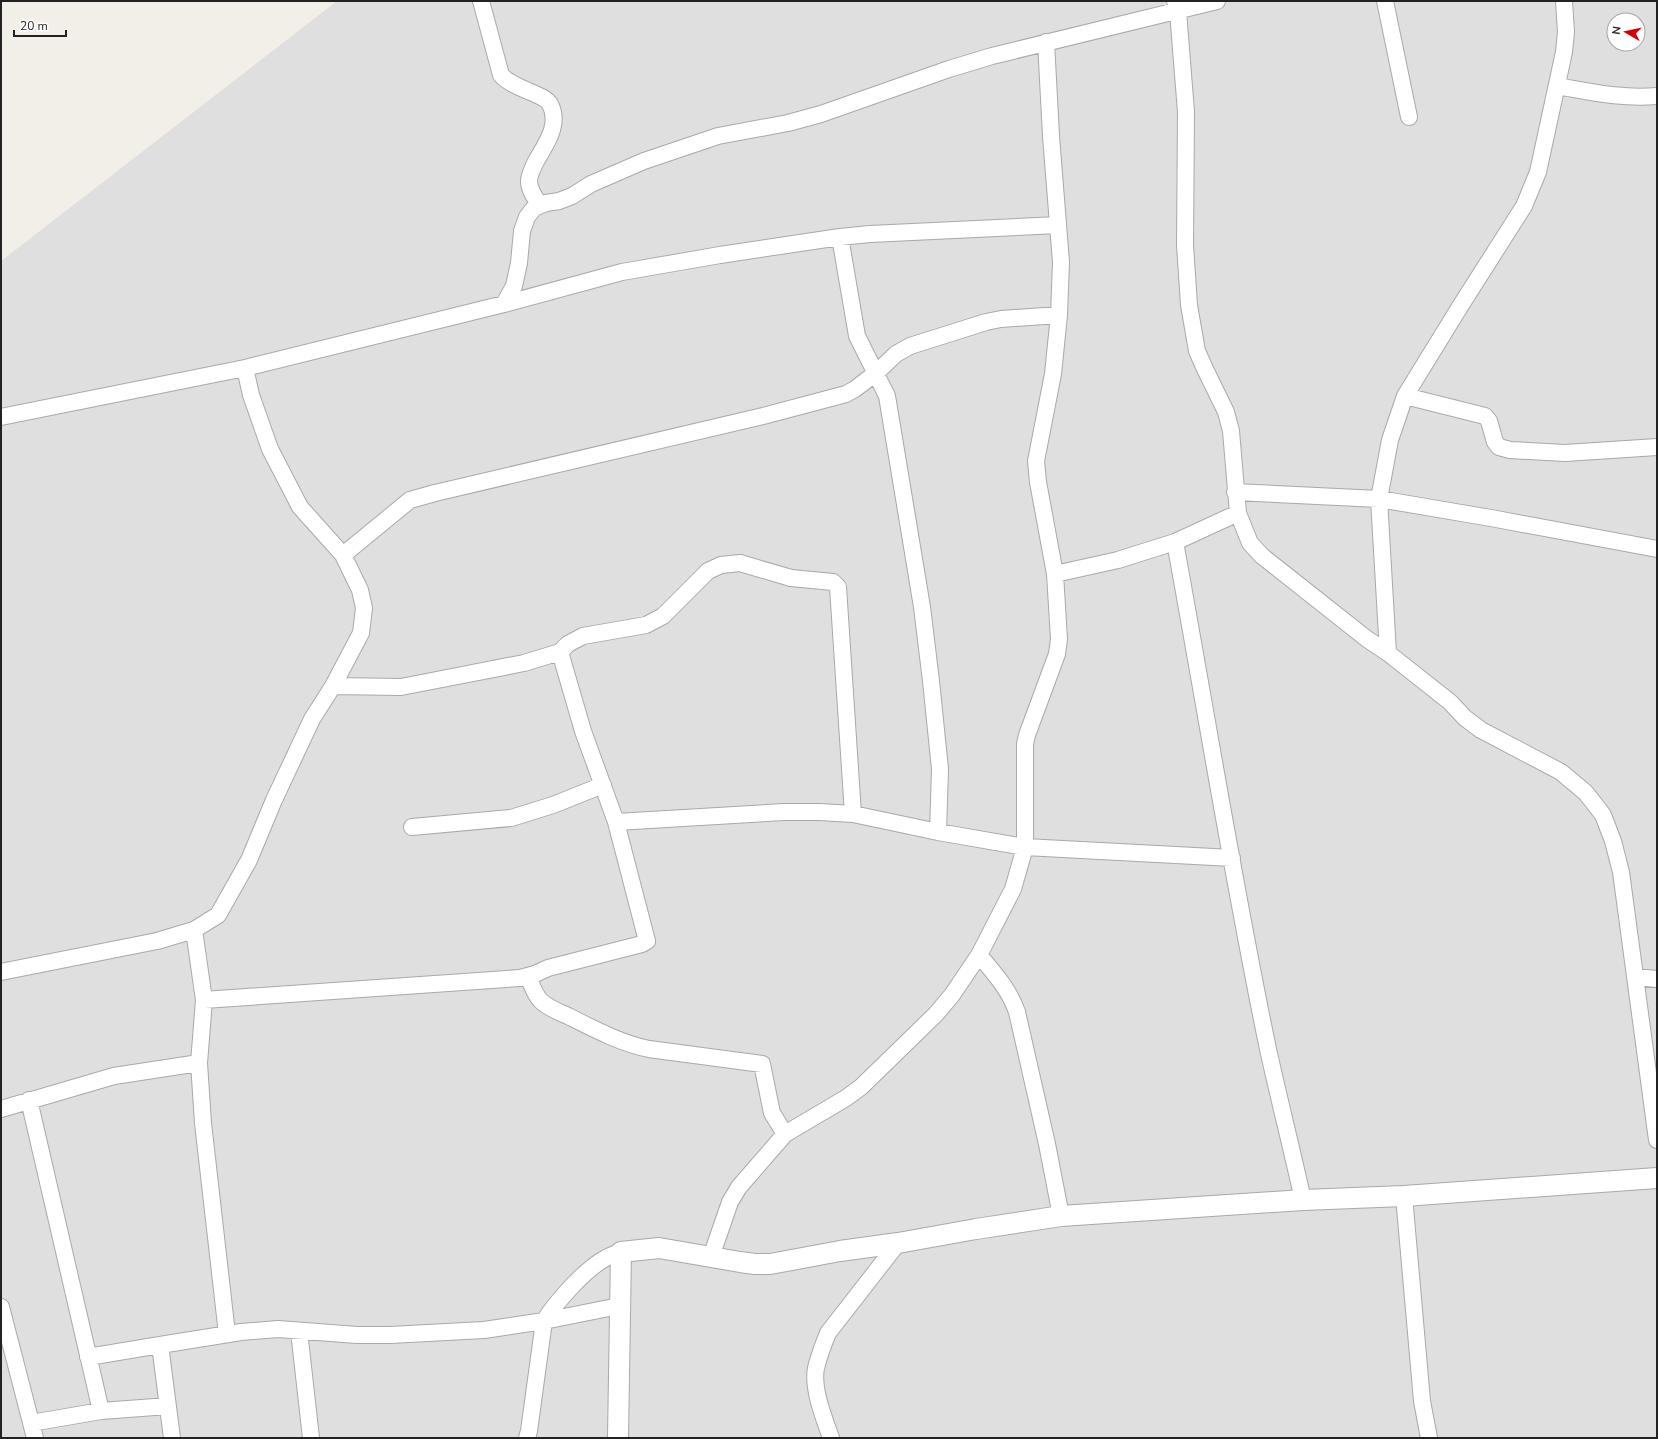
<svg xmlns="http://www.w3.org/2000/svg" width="1658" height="1439" font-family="'Nunito Sans',sans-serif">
<rect width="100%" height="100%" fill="#f2efe9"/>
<path fill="#e0dfdf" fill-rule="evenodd" d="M337 1H1657V1438H1V261ZM1614 20H1638V44H1614Z"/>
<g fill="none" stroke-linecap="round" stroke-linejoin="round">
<g stroke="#a9a9a9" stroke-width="18">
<path id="minor" d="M481 1 501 75C513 89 545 94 550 104 561 125 545 145 535 163 533 168 529 175 529 181 529 190 535 198 540 205
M1175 1 1178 11 1186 112 1185 245 1189 305 1197 351 1205 369 1226 412 1231 431 1238 513 1250 543 1262 556 1367 639 1388 653 1450 702 1465 718 1481 730 1561 772 1586 793 1603 815 1613 841 1621 872 1657 1140
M1385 1 1409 117
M1557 86C1592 92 1621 99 1657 96
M840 237 857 336 887 396 922 607 931 681 940 769 938 832
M504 304 514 286 519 263 522 231 527 217 534 208 546 203 559 201 572 196 591 184 644 161 718 136 788 123 821 114 949 69 992 56 1217 1
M1405 396 1485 416 1489 421 1495 442 1499 447 1510 450 1565 453 1657 447
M1 417 245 368 504 304 622 272 720 255 840 237 870 234 1058 225
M1235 492 1379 499 1491 518 1657 549
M1175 542C1206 711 1233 881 1268 1049 1279 1099 1292 1150 1303 1200
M343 555 410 500 435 493 763 416 846 394 855 389 876 373 896 354 910 346 986 322 1001 319 1059 315
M1055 574 1118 560 1175 542 1238 513
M1388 653 1379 499 1390 440 1405 396 1461 305 1524 206 1538 172 1564 52 1566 32 1564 1
M333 686 401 687 524 663 560 652 568 644 583 636 646 625 663 616 708 571 721 565 740 563 791 578 833 582 838 587 853 814
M616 822 784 812H819L853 814 938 832 1025 847 1232 858
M412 827 511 818 553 805 603 785
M194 930 204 1000 199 1063 203 1123 227 1334
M979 955C994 973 1009 989 1017 1012L1047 1144 1061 1216
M1 972 157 941 194 930 218 915 249 860 274 800 312 719 333 686 361 633 364 608 360 590 343 555 300 507 270 449 251 395 245 368
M528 976C532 985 534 994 541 1001 548 1008 559 1012 568 1016 594 1029 620 1043 649 1049L762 1064 772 1113 785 1134
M1635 977 1657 979
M204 1000 520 978 535 974 548 968 642 944 647 941 616 822 583 731 560 652
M29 1100 101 1411
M1 1109 114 1076 199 1063
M1404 1196 1422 1401 1429 1438
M711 1257 730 1202 739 1187 785 1134 846 1098 861 1087 936 1014 952 995 979 955 1013 889 1025 847V744L1027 735 1057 654 1059 639 1055 574 1038 482 1036 461 1053 374 1059 315 1061 262 1051 136 1046 42
M1 1307 35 1438
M299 1331 311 1438
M88 1357 160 1345
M31 1423 101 1411 168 1406
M172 1438 160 1345 241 1332 278 1329 357 1335H390L484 1330 544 1321 619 1306
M527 1438 529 1431 544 1321C557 1301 585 1269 606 1258 610 1255 616 1254 621 1252
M831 1438C824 1418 812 1389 816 1368 819 1356 823 1345 828 1333L898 1243"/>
</g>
<g stroke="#a9a9a9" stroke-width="22">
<path id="tertiary" d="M618 1438 621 1252 659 1248 740 1262 755 1264H770L840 1251 898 1243 976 1229 1061 1216 1303 1200 1404 1196 1657 1178"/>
</g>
<use href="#minor" stroke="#fff" stroke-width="16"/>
<use href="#tertiary" stroke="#fff" stroke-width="20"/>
</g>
<rect width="1658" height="1439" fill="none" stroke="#222222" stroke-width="4"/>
<g transform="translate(1626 32) rotate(279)"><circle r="19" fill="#ffffff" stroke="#a7a7a7"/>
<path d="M0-3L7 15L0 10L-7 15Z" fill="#d40000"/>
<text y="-6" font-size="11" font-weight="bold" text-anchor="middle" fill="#222222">N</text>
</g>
<path d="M14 30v6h52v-6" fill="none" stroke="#222222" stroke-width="2"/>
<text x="20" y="30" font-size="12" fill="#222222" stroke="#ffffff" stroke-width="3" paint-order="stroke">20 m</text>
</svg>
